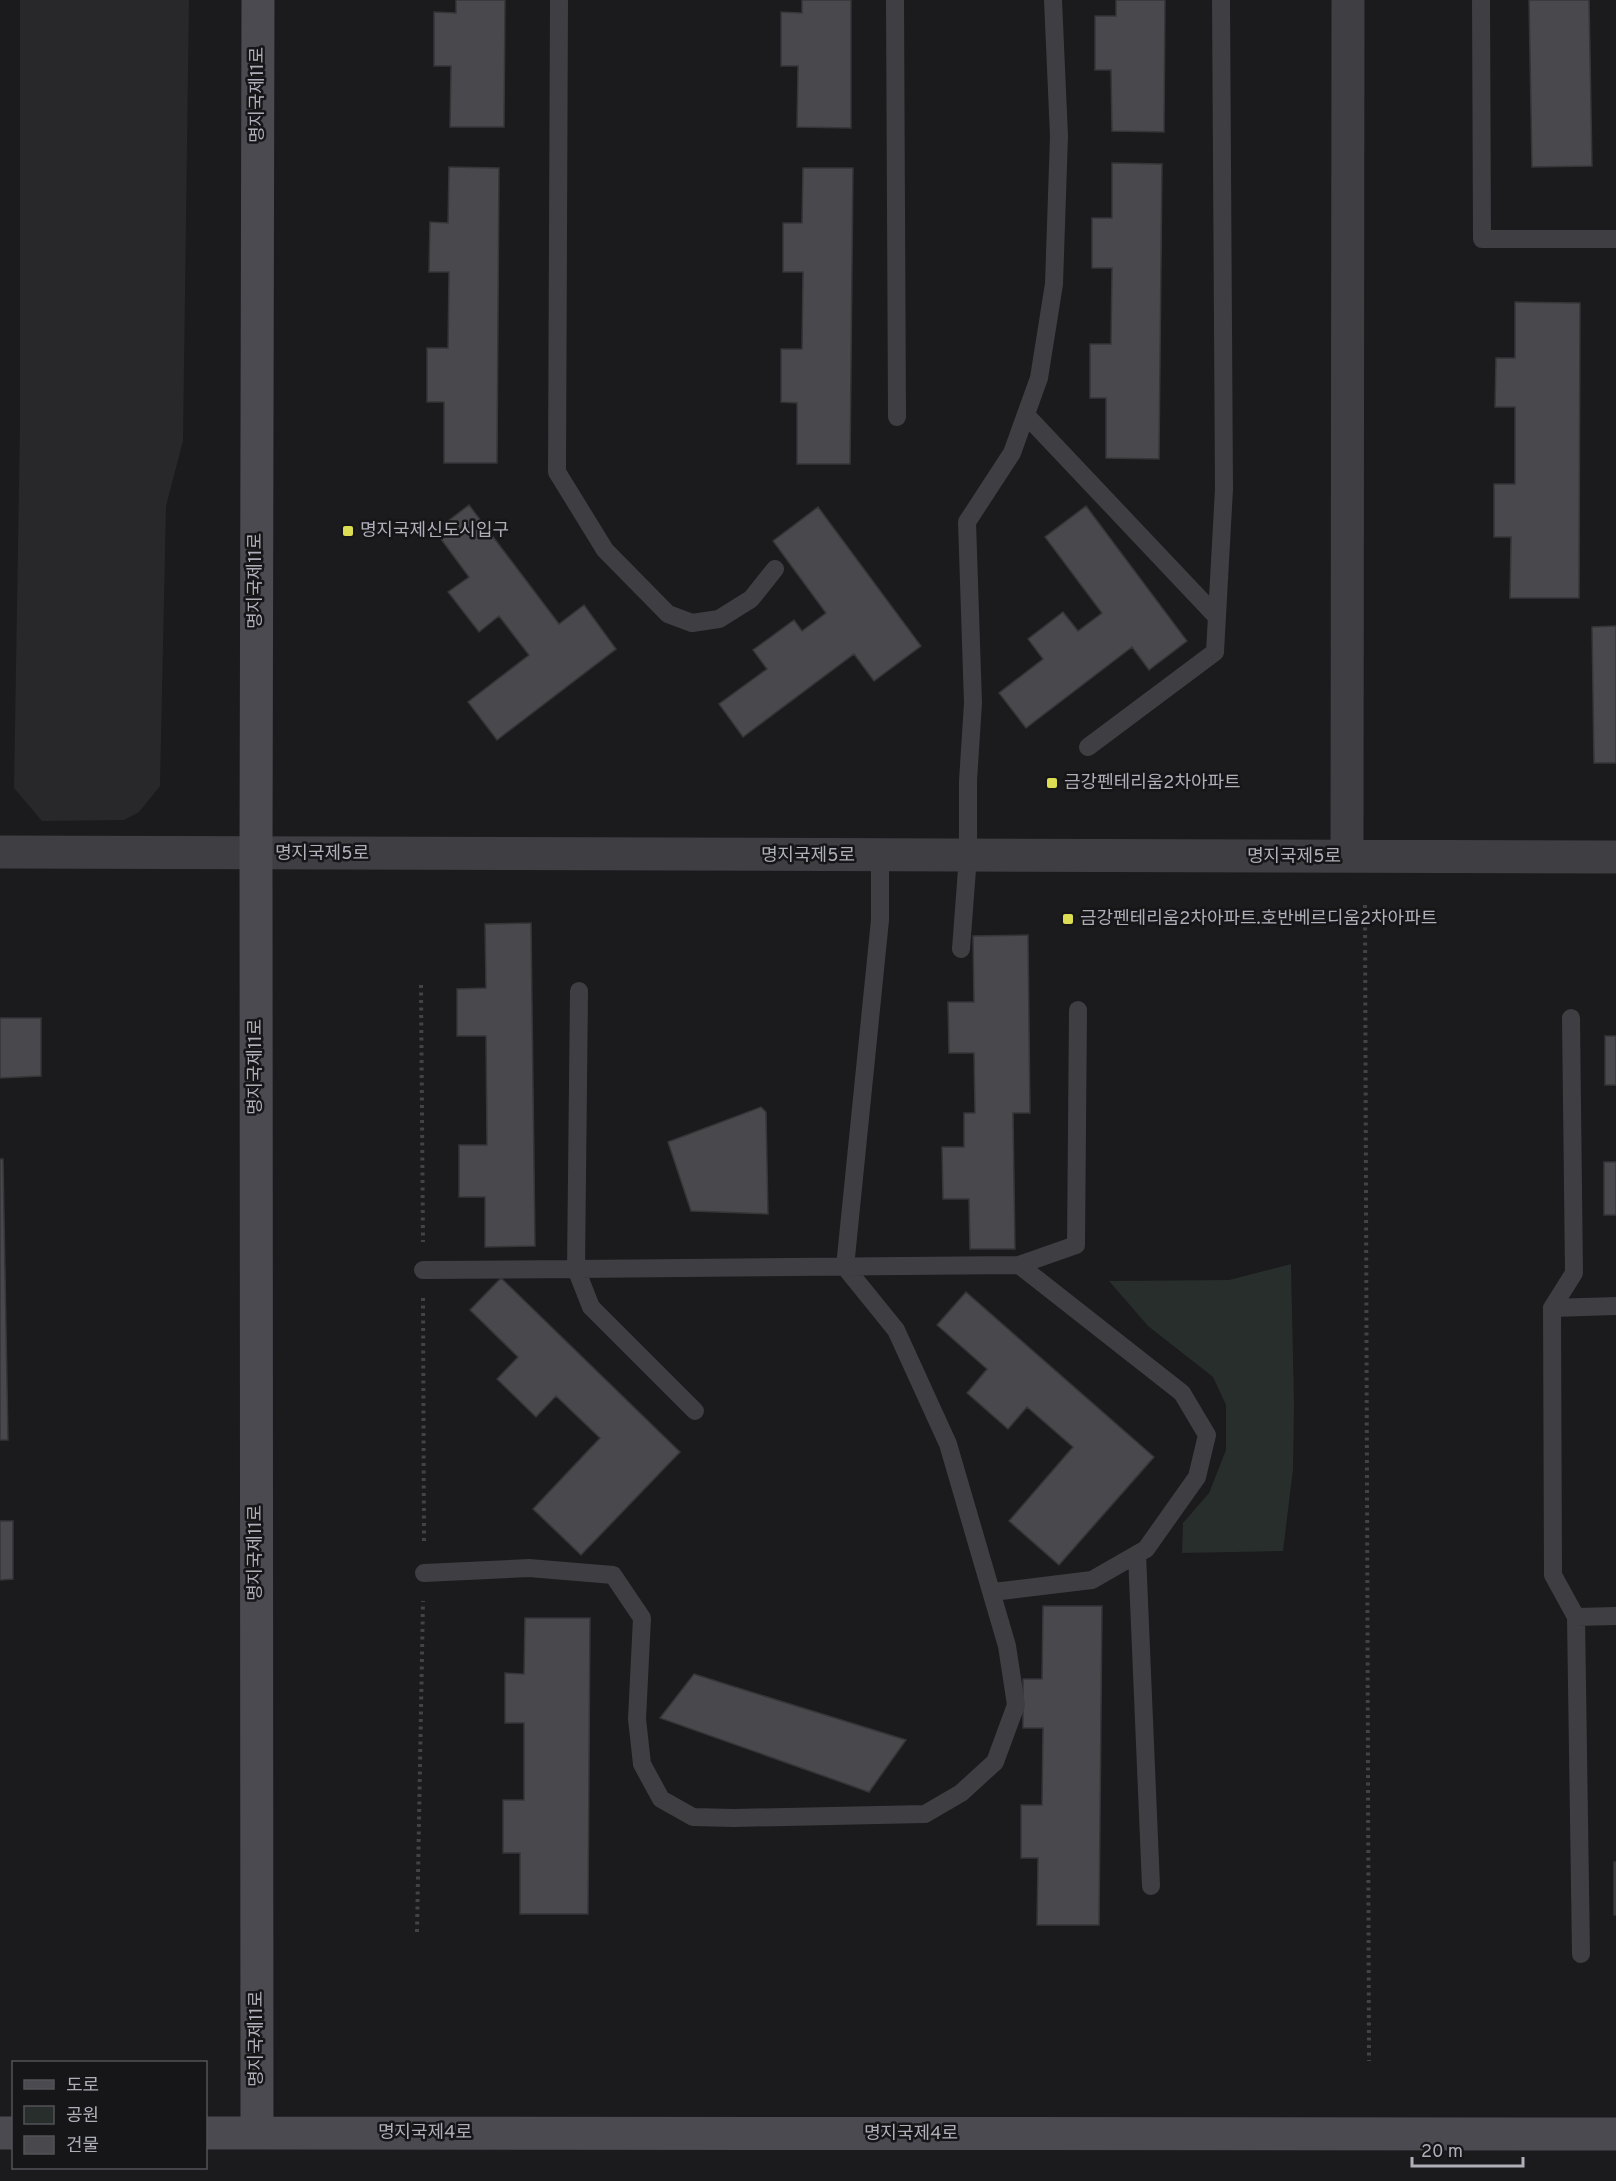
<svg xmlns="http://www.w3.org/2000/svg" width="1616" height="2181" font-family="Overpass,'Noto Sans KR',sans-serif">
<rect width="100%" height="100%" fill="#1b1a1c"/>
<path fill="#282729" d="M20 0H189L183 441 166 506 160 786 139 812 124 820 42 821 14 788 20 423Z"/>
<path fill="#272e2b" d="M1291 1264 1294 1403 1293 1470 1283 1551 1182 1553 1183 1523 1209 1493 1226 1450V1405L1213 1377 1148 1326 1109 1281 1229 1280Z"/>
<path fill="#49484c" stroke="#363538" stroke-width="1.5" d="M456 0H505L504 127H450L451 66H434V12L456 13Z
M802 0H851V128L797 127 798 66H781V12L802 13Z
M1116 0H1165L1164 132 1112 131 1111 70H1095V16H1116Z
M1529 0H1589L1592 166 1532 167Z
M1112 163 1162 164 1159 459 1106 458V398H1090V344H1111L1112 268H1092V218H1112Z
M449 167 499 168 497 463H444V402H427V348H448L449 272H429L430 222 448 223Z
M803 168H853L850 464H797V403L781 402V349H802L803 272H783V223H802Z
M1515 302 1580 303 1579 598H1510L1511 537H1494V484H1515V407H1495L1496 358H1515Z
M469 505 559 624 584 605 616 649 497 740 468 702 529 655 499 616 479 632 448 592 469 577 435 531Z
M1086 506 1187 641 1149 670 1132 647 1026 728 999 693 1043 659 1028 639 1063 612 1078 631 1102 613 1045 537Z
M818 507 921 646 874 681 854 654 743 737 719 704 767 669 753 650 794 620 802 631 826 613 773 541Z
M1616 626V763H1594L1592 627Z
M531 923 535 1246 485 1247V1197H459V1145H487L486 1036H457V989L486 988 485 924Z
M1028 935 1030 1113H1013L1015 1249H970L969 1199H943L942 1147H964V1113H975L974 1053H949L948 1002H974L973 936Z
M0 1018H41V1076L0 1078Z
M1605 1036H1616V1085H1605Z
M761 1107 766 1112 768 1214 691 1211 668 1142Z
M0 1159H3L8 1440H0Z
M1604 1162H1616V1215H1604Z
M501 1278 680 1452 581 1555 533 1509 600 1438 556 1396 536 1417 497 1379 518 1357 470 1310Z
M966 1292 1154 1457 1059 1565 1009 1521 1073 1447 1027 1407 1008 1429 967 1393 987 1369 937 1325Z
M0 1521H13V1579L0 1580Z
M1043 1606H1102L1099 1925H1037L1038 1858H1021V1805H1042L1043 1728H1023V1679H1042Z
M525 1618H590L588 1914H520V1853H503V1800H524V1723H505V1673L524 1674Z
M694 1674 735 1687 906 1740 869 1792 660 1718Z
M1614 1862H1616V1915H1614Z"/>
<g fill="none" stroke-linecap="round" stroke-linejoin="round">
<path stroke="#424248" stroke-width="4" stroke-dasharray="3 4.5" stroke-linecap="butt" d="M1365 905 1369 2061
M421 985 423 1242
M423 1298 424 1545
M417 1932 423 1601"/>
<path stroke="#3f3e43" stroke-width="18" d="M559 0 557 472 605 550 668 614 692 623 719 619 751 599 775 569
M895 0 897 417
M1481 0 1482 239H1616
M1026 415 1217 617
M1088 747 1215 652 1224 489 1221 0
M961 949 968 856V781L973 703 967 522 1012 453 1039 378 1054 284 1059 136 1053 0
M579 991 576 1269 1019 1265 1182 1393 1207 1435 1197 1477 1146 1549 1092 1580 993 1592
M1571 1018 1574 1273 1552 1308 1553 1575 1576 1617 1581 1954
M1019 1265 1076 1245 1078 1010
M423 1270 576 1269 591 1307 695 1411
M1552 1308 1616 1306
M1137 1554 1151 1886
M424 1573 529 1568 613 1575 642 1618 637 1719 642 1764 661 1799 693 1817 734 1818 925 1814 961 1793 995 1762 1016 1705 1007 1646 948 1444 896 1330 845 1267 880 920V856
M1576 1617 1616 1616"/>
<path stroke="#3f3e43" stroke-width="33" d="M0 852 1616 857
M1347 856 1348 0"/>
<path stroke="#4b4a51" stroke-width="33" d="M0 2133H14
M206 2133 1616 2134
M257 2133 256 854 258 0"/>
</g>
<g fill="#dcdd52" stroke="#161517" stroke-width="2">
<rect x="342" y="525" width="12" height="12" rx="3"/>
<rect x="1046" y="777" width="12" height="12" rx="3"/>
<rect x="1062" y="913" width="12" height="12" rx="3"/>
</g>
<g text-anchor="middle" dominant-baseline="central" stroke-width="5" stroke-linejoin="round" paint-order="stroke">
<g font-size="18" fill="#afafba" stroke="#161517">
<text transform="translate(258 95) rotate(-90)">명지국제11로</text>
<text transform="translate(256 581) rotate(-90)">명지국제11로</text>
<text x="322" y="854">명지국제5로</text>
<text x="808" y="856">명지국제5로</text>
<text x="1294" y="857">명지국제5로</text>
<text transform="translate(256 1067) rotate(-90)">명지국제11로</text>
<text transform="translate(256 1553) rotate(-90)">명지국제11로</text>
<text transform="translate(257 2039) rotate(-90)">명지국제11로</text>
<text x="425" y="2133">명지국제4로</text>
<text x="911" y="2134">명지국제4로</text>
</g>
<g font-size="18" fill="#afafba" stroke="#161517" text-anchor="start">
<text x="360" y="531">명지국제신도시입구</text>
<text x="1064" y="783">금강펜테리움2차아파트</text>
<text x="1080" y="919">금강펜테리움2차아파트.호반베르디움2차아파트</text>
</g>
</g>
<rect x="12" y="2061" width="195" height="108" fill="#161517" stroke="#535358" stroke-width="1.5"/>
<rect x="24" y="2080" width="30" height="9" fill="#4b4a51" stroke="#535358" stroke-width="1.5"/>
<text x="66" y="2091" font-size="18" fill="#afafba">도로</text>
<rect x="24" y="2106" width="30" height="18" fill="#272e2b" stroke="#535358" stroke-width="1.5"/>
<text x="66" y="2121" font-size="18" fill="#afafba">공원</text>
<rect x="24" y="2136" width="30" height="18" fill="#49484c" stroke="#535358" stroke-width="1.5"/>
<text x="66" y="2151" font-size="18" fill="#afafba">건물</text>
<path d="M1412 2157v9h111v-9" fill="none" stroke="#afafba" stroke-width="3"/>
<text x="1421" y="2157" font-size="18" fill="#afafba" stroke="#161517" stroke-width="4.5" paint-order="stroke">20 m</text>
</svg>
